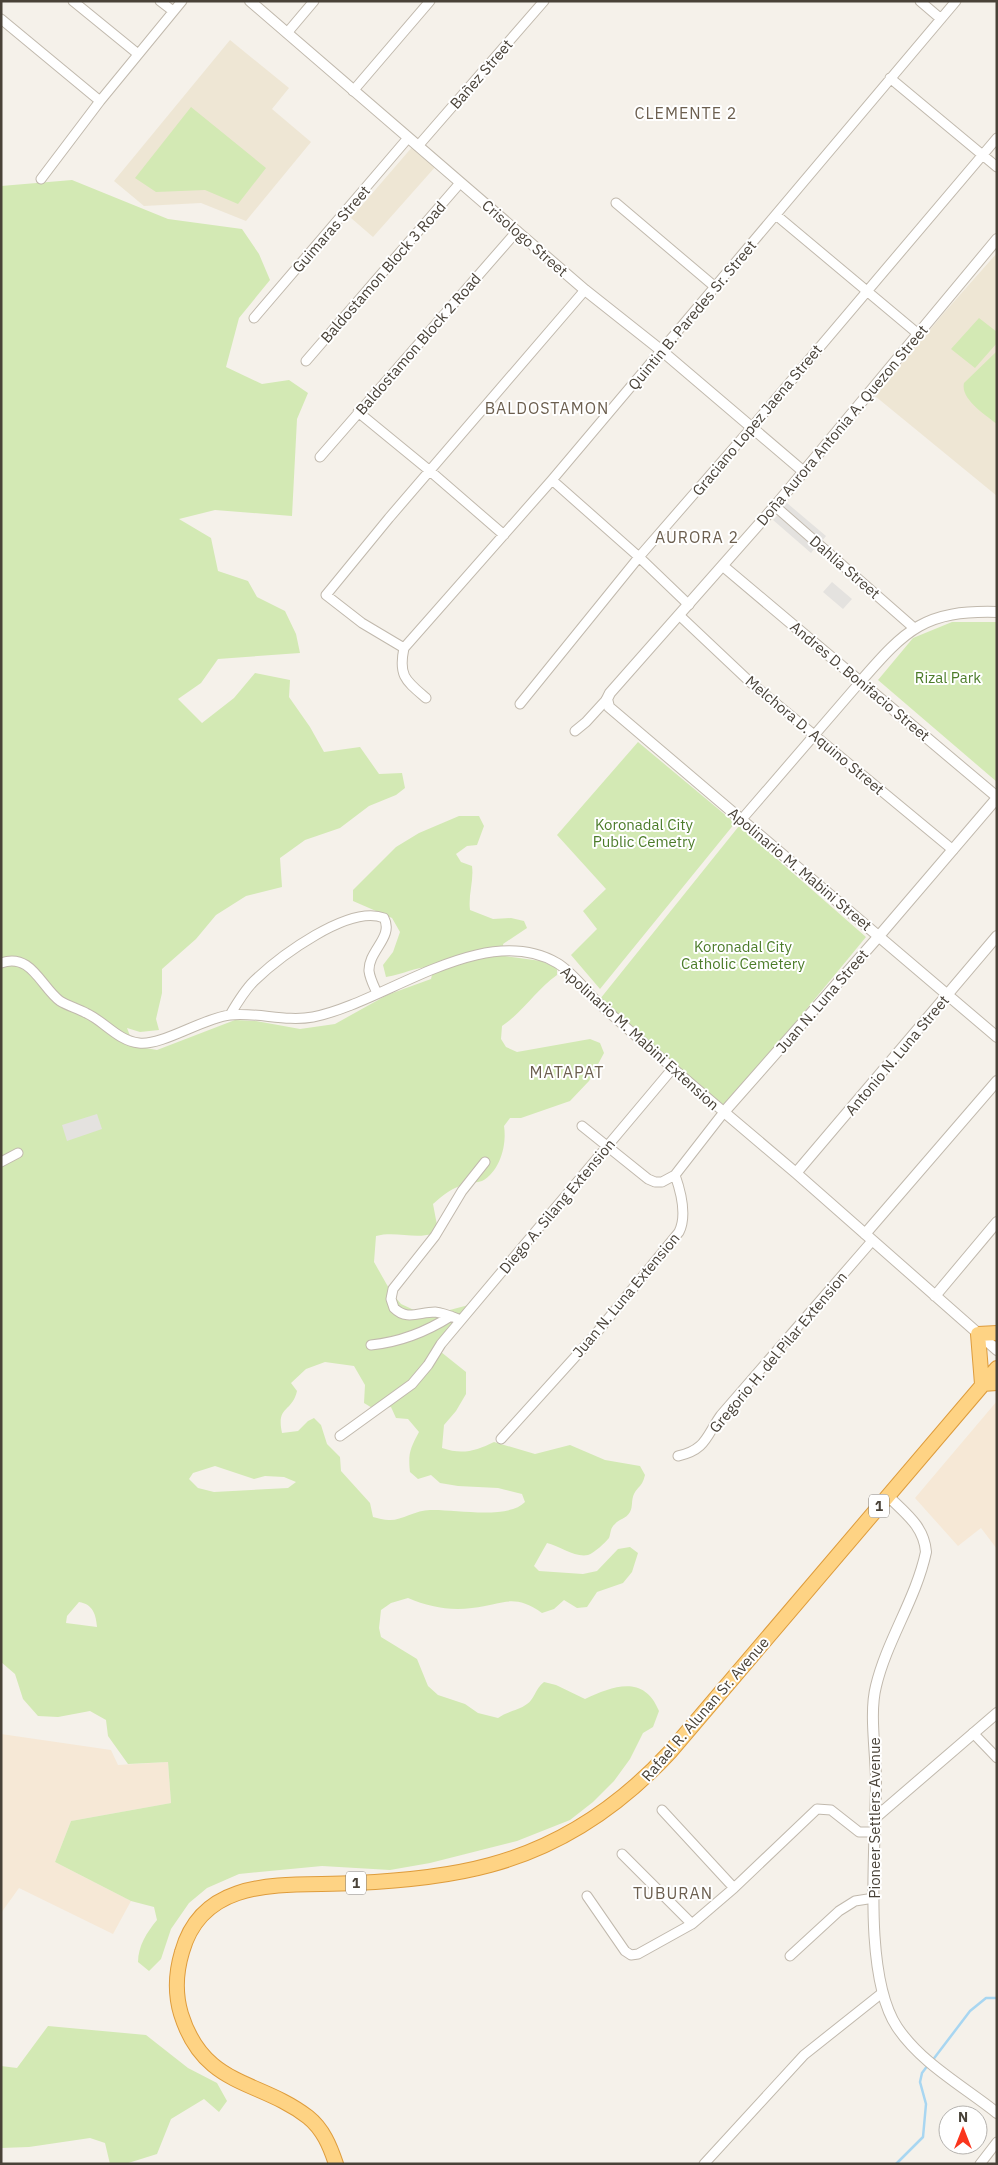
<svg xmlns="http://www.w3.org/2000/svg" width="998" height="2165" font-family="'IBM Plex Sans',sans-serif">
<rect width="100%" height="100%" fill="#f5f1ea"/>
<path fill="#f6e8d6" d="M997 1401V1549L981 1528 958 1546 915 1498Z
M1 1734 111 1750 118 1765 168 1762 171 1803 71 1821 55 1862 131 1901 113 1934 19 1888 1 1913Z"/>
<path fill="#eee6d4" d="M230 40 289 88 272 109 311 142 246 221 201 203 144 206 114 181Z
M413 146 436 166 373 237 351 218Z
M997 253V496L875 396 943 314Z"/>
<path fill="#d3e9b4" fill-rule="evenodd" d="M191 107 266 168 238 204 205 190 156 192 135 178Z
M72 180 168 219 242 229 259 254 270 280 239 318 226 367 262 384 289 380 308 393 297 419 292 516 215 510 179 519 211 538 218 571 248 581 257 597 285 611 296 634 300 653 218 659 201 683 178 699 202 723 234 698 255 673 290 680 289 697 310 727 324 752 360 747 379 774 402 773 405 788 396 795 369 806 340 828 305 840 280 858 282 887 246 896 216 915 196 939 162 969V993L156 1019 159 1030 140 1032 127 1028 134 1046 157 1050 235 1020 256 1021 300 1029 335 1024 387 995 431 979 434 967C415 966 405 974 386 977L383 965 393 952 400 932 392 918 353 901V890L396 847 419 833 459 816H479L484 826 477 845 467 846 456 854 461 862 472 866C474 881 468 895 470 910L493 919 511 918 524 921 527 928 503 944 505 956 541 961 557 968V975C536 990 523 1012 502 1026L501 1039 506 1047 517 1052 590 1039 600 1043 604 1053 589 1081 570 1101 521 1118H510L504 1126C507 1145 500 1171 482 1181 477 1183 471 1182 466 1184 453 1187 443 1195 433 1204L437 1225 432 1234C414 1239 395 1231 376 1236L374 1262 391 1292 401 1304 427 1316 480 1302 441 1352 466 1372V1394L456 1411 444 1425 442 1448C462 1455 476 1451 494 1442L535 1454 570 1445 605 1460 640 1466 645 1475C642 1487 639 1485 634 1494 631 1500 633 1507 630 1512 626 1519 619 1519 615 1524 610 1528 611 1533 609 1538 605 1543 594 1553 588 1555 576 1558 559 1546 547 1543L534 1566 539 1571 583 1574 597 1571 618 1549 630 1547 638 1553 632 1572 623 1583 597 1592 587 1607 577 1608 564 1600 554 1609 542 1613C513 1593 504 1604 472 1608 450 1611 429 1607 408 1598L391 1603 381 1610 379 1628 381 1637 417 1659 428 1686 438 1695 465 1704 478 1713 498 1718C507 1711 518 1711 527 1704 534 1700 535 1689 544 1682L556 1685 585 1699C613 1686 644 1674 659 1711L653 1727 643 1733 630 1759 614 1781 593 1802 570 1820 517 1841 430 1863 390 1870 322 1866 239 1874 207 1888 189 1903 171 1929 161 1959 149 1971 138 1962C138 1946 147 1932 157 1920L154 1907 131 1901 55 1862 71 1821 171 1803 168 1762 128 1764 108 1736 106 1720 90 1711 58 1717 38 1716 23 1699 15 1674 1 1662V186ZM325 1362 354 1366 365 1385 364 1403 374 1409 391 1407 396 1418 408 1419 419 1432C410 1449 408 1453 410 1472L418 1479 431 1475 440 1483 458 1486 498 1488 522 1494 525 1502C508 1520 454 1509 430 1510 416 1510 400 1521 389 1520 384 1520 378 1518 373 1517L370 1503 341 1471 340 1457 327 1444 321 1425 314 1418 308 1421 298 1431 282 1433C276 1405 292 1413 297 1391L291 1383 306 1369ZM215 1466 254 1479 265 1476 284 1477 296 1482 288 1488 214 1492 198 1488 189 1479 193 1473ZM79 1602C93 1604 96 1615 97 1627L66 1623 67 1616Z
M979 318 997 332V343L975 368 951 349Z
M997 351V424C986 415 960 399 964 383Z
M952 622H997V782L878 680 913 638Z
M638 742 735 823 600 989 571 955 597 929 583 911 606 889 557 835Z
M739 826 866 937 725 1108 600 999Z
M48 2026 146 2035 188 2068 217 2083 227 2101 219 2112 204 2099 171 2119 157 2154 125 2164H110L105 2143 90 2138 29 2147 1 2148V2066L17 2068Z"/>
<path fill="#e4e2df" d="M787 503 826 536 822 541 783 508Z
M778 515 815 548 811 553 773 520Z
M832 582 852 599 843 609 823 592Z
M97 1114 102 1129 67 1141 62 1125Z"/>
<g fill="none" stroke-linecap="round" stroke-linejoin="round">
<path stroke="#a8d6f1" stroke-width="2.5" d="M932 2061 970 2011 986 1998H997
M896 2164 923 2137 926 2104 920 2082 922 2073 928 2065"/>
<g stroke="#c1b9ad" stroke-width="11">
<path id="minor" d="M73 1 138 54
M160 1 173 11
M920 1 941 19
M1 19 100 101
M287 33 314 1
M890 78 997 167
M353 91 430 1
M418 146 544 1
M41 179 100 101 182 1
M616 203 714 286
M776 215 917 333
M254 318 408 138
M306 361 460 183
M358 412 430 471 504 535
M320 457 517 231
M552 480 639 557 689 605
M775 506 914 628
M679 615 750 682 953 850
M404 648 362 623 326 595 389 518 585 290
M426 698C406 681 398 676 404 648L552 480 956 1
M520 704 639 557 752 427 997 138
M575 731 586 722 607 699
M742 819 861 681
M1 963C31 952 41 987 60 1001 68 1006 77 1008 86 1013 104 1021 118 1041 139 1043 162 1046 203 1018 230 1015 258 1012 285 1022 313 1017 385 1003 483 920 557 963 574 973 587 993 602 1006 642 1042 683 1077 724 1112L675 1175 662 1182H655L648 1179 582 1126
M230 1015C237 1003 244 991 254 981 279 957 349 904 384 918 394 937 368 951 369 971 370 979 374 986 377 993
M1 1162 18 1153
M461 1320C453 1317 444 1313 435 1312 419 1312 407 1321 394 1308L391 1299 393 1289 435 1236 462 1191 485 1162
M371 1345C401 1342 426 1332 451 1316
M340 1436 412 1384 428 1365 441 1344 673 1068
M501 1439 594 1336 679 1232C687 1216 681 1192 675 1175
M678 1456C706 1450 706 1436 721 1415L872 1241
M973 1733 997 1758
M662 1810 734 1888
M622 1854 692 1924
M587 1896 625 1951 631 1955 638 1954 692 1924 734 1888 817 1809 831 1810 859 1832H875
M790 1956 839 1911 855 1901 874 1898
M704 2164 804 2055 882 1993
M980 2164 997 2142"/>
</g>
<g stroke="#c1b9ad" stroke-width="12">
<path id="tertiary" d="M250 1 585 290 662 351 804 472
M997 239 775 506 610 693 607 699 609 707 997 1037
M723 566 997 797
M861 681C906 629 925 610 997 612
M997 798 879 936 724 1112 796 1173 997 1350
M796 1173 997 936
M865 1234 997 1081
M935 1296 997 1222
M888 1496C905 1513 924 1526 926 1552 916 1599 887 1640 876 1686 869 1713 876 1753 876 1781 876 1845 862 1974 897 2027 921 2063 963 2086 997 2113
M875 1818 997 1713"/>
</g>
<g stroke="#de9c3c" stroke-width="16">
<path id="trunk" d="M997 1333 978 1334 982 1384 997 1383
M336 2164C330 2146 323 2129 308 2117 259 2079 204 2088 181 2014 175 1994 176 1972 182 1952 204 1872 292 1887 355 1883 401 1881 446 1877 490 1865 561 1846 620 1806 670 1752L997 1368"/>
</g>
<use href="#minor" stroke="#fff" stroke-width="9"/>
<use href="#tertiary" stroke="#fff" stroke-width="10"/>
<use href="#trunk" stroke="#fed384" stroke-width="14"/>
</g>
<g text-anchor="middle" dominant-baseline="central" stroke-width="4" stroke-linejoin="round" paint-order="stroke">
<g fill="#fff" stroke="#807b74" stroke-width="1">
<rect x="869" y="1494.5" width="20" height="23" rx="4"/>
<rect x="346" y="1871.5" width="20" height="23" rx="4"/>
</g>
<g font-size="14" font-weight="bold" fill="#494238">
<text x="879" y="1506">1</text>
<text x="356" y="1883">1</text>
</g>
<g font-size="15" fill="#494238" stroke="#fff">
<text transform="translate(481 74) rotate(-49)">Bañez Street</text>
<text transform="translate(331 229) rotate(-49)">Guimaras Street</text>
<text transform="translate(525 238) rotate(41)">Crisologo Street</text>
<text transform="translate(383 272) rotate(-49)">Baldostamon Block 3 Road</text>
<text transform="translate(692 315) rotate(-50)">Quintin B. Paredes Sr. Street</text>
<text transform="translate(418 344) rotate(-49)">Baldostamon Block 2 Road</text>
<text transform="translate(757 420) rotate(-50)">Graciano Lopez Jaena Street</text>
<text transform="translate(842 425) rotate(-50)">Doña Aurora Antonia A. Quezon Street</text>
<text transform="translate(845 567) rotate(41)">Dahlia Street</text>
<text transform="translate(860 681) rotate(40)">Andres D. Bonifacio Street</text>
<text transform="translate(815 735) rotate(40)">Melchora D. Aquino Street</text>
<text transform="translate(800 869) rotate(40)">Apolinario M. Mabini Street</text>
<text transform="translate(822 1001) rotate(-49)">Juan N. Luna Street</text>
<text transform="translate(640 1038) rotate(42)">Apolinario M. Mabini Extension</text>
<text transform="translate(897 1055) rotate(-50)">Antonio N. Luna Street</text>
<text transform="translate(557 1206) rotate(-50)">Diego A. Silang Extension</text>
<text transform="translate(626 1295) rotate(-50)">Juan N. Luna Extension</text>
<text transform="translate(778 1352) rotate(-50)">Gregorio H. del Pilar Extension</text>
<text transform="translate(705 1709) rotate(-49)">Rafael R. Alunan Sr. Avenue</text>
<text transform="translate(874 1818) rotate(-90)">Pioneer Settlers Avenue</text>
</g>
<g font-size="15" fill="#4c7c2a" stroke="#fff">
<text x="948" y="677">Rizal Park</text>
<text x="644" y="824">Koronadal City<tspan x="644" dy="17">Public Cemetry</tspan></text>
<text x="743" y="946">Koronadal City<tspan x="743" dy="17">Catholic Cemetery</tspan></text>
</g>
<g font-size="16" letter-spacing="1" fill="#6c5f4f" stroke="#fff">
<text x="686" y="113">CLEMENTE 2</text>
<text x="547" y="408">BALDOSTAMON</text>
<text x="697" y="537">AURORA 2</text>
<text x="567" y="1072">MATAPAT</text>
<text x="673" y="1893">TUBURAN</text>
</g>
</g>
<rect width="998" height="2165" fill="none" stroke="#494238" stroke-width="5"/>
<g transform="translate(963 2130)"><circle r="24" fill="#ffffff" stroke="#b6b3af"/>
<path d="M0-4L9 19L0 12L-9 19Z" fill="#fa351d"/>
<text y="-8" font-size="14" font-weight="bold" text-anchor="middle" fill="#494238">N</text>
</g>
</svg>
